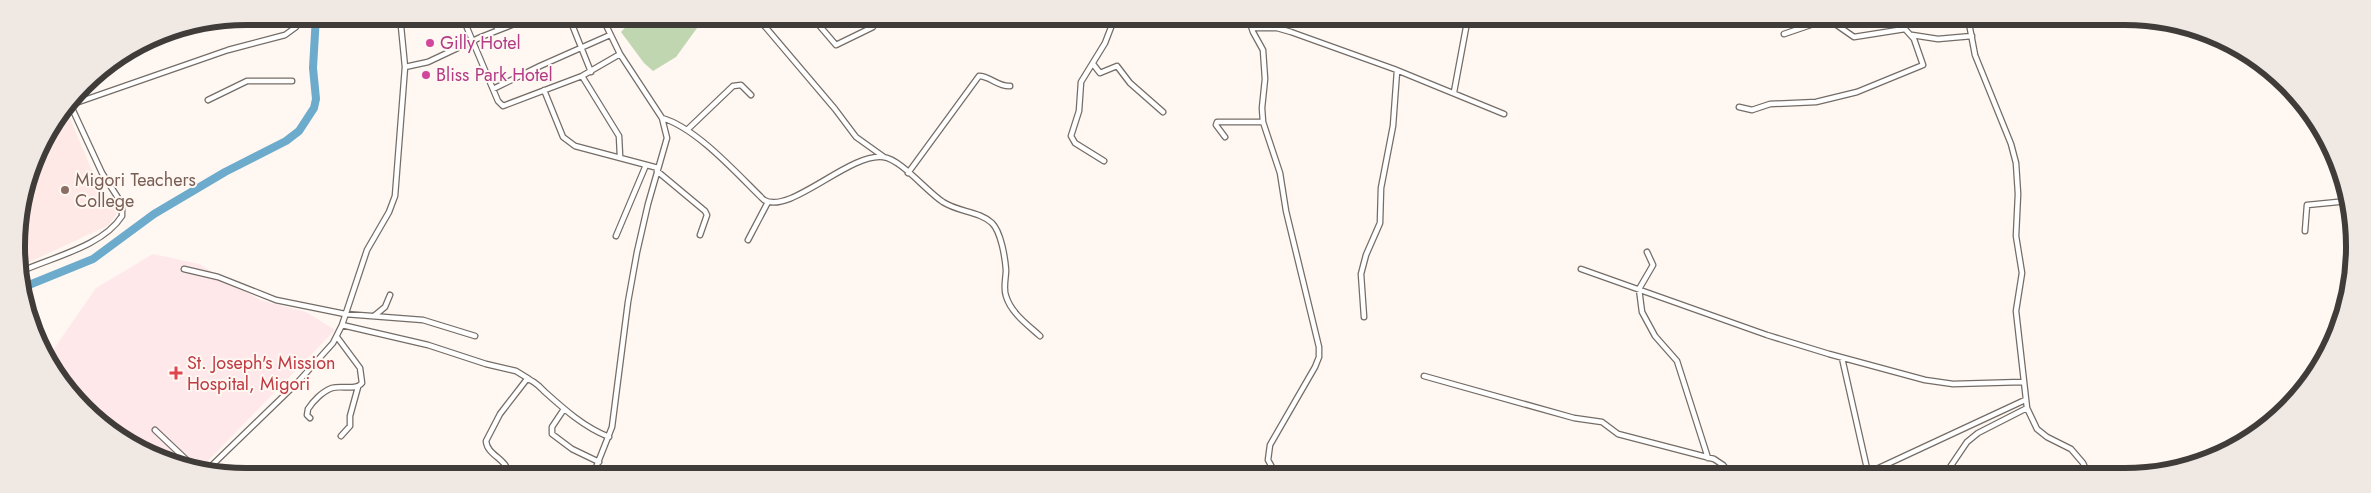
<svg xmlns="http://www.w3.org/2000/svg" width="2371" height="493" font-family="Jost,sans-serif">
<rect width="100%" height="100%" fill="#fef7f2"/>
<path fill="#fee9e6" d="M66 109 90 166 117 213 109 225 21 266 17 232 34 158Z"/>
<path fill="#fee8ea" d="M153 254 199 264 260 300 306 312 335 330 200 469 132 446 73 398 49 356 96 288Z"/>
<path fill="#c0d6b0" d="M635 17H705L676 57 653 71 644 63 621 32Z"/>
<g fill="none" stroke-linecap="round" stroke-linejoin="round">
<path stroke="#6dabcc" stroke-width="8" d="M24 287 93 259 154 214 225 172 286 141 299 131 314 108 316 99 313 68 316 16"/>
<g stroke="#746c66" stroke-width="7">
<path id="minor" d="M462 16 498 101 503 106 582 76 620 54
M492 16 498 30
M569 17 591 72
M757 17 835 109 856 137 884 157
M812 17 836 45 873 27 874 23 866 17
M1248 17 1253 32 1263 50 1265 79 1262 108 1263 122 1280 173 1286 211 1319 347V357L1315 367 1270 445 1268 460 1277 476
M1968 18 1975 55 2011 144 2016 163 2018 194 2016 236 2022 273 2016 311 2027 408 2037 429 2047 437 2071 449 2083 463 2089 476
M401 24 419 16
M1252 28H1277L1291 32 1394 69 1504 114
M1912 35 1938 39 1972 36
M1093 64 1100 73 1117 66 1130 83 1163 112
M405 67 428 62 481 37 532 17
M582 76 619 136 620 156
M493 89 540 66 610 35
M544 90 563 137 575 146 658 168
M1454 92 1468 17
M208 100 247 81H292
M70 105 228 50 285 35 296 27V16
M1739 107 1752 110 1770 104 1816 102 1857 92 1923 65 1914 39 1905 29 1854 37 1828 19 1784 34
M662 118C697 128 738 175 764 200 790 215 849 153 883 157 901 159 927 192 943 202 958 212 979 211 992 223 1001 232 1005 257 1006 270 1006 278 1003 288 1006 296 1011 313 1028 325 1040 336
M687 130 733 86 741 85 751 95
M1225 137 1216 125 1217 122H1263
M1104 161 1075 143 1071 136 1079 111 1081 82 1105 43 1115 17
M657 171 705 211 707 215 700 235
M908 173 979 76C990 76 998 87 1010 86
M2305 231 2307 205 2348 201
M616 236 646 165
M748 240 768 202
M1647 252 1653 265 1639 289 1642 312 1655 336 1677 361 1708 458
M184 269 218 277 276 300 345 314 423 320 475 336
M1581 269 1767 335 1829 354 1925 380 1953 384 2022 382
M22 271C53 257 103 246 122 216V204L102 173 70 104
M374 316 385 307 390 295
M1364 317 1361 274 1366 255 1380 223 1381 188 1393 126 1397 71
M342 325 428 345 486 364 516 371 529 379
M1842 358 1868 473 1861 476
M1424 376 1574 418 1602 422 1618 434 1714 459 1723 465 1732 476
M564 409 552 427V434L572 449 599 462
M310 418 307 415 308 409C313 401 323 391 332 388 341 385 356 391 362 383L360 368 337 337
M155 430 194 467
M341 436 350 426V416L358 387
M206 471 297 383 333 343 342 325 367 250 389 212 395 196 405 67 400 16
M1868 473 2025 400
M508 475C509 459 487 456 486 441L500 414 527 379C534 380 540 387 545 392 565 410 584 427 609 437
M593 475 612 427 628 302 637 252 648 204 667 138 662 118 620 54 602 17
M1944 476 1967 442 1978 433 2027 408"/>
</g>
<g stroke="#925e36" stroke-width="9">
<path id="highway" d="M138 47 201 25"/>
</g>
<use href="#minor" stroke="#fff" stroke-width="4.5"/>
<use href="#highway" stroke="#be7134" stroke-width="6"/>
</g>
<g fill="#d1479c" stroke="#fef7f2" stroke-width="2">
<circle cx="430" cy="43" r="5"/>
<circle cx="426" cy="75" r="5"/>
</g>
<circle fill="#8d6e63" stroke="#fef7f2" stroke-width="2" cx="65" cy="190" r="5"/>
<path fill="#e0444e" stroke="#fef7f2" stroke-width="2" d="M173.5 365.5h5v5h5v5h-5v5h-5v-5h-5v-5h5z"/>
<g text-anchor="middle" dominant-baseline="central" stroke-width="4" stroke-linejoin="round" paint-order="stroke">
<g font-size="18" fill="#b23c85" stroke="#fef7f2" text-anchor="start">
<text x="440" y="43">Gilly Hotel</text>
<text x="436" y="75">Bliss Park Hotel</text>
</g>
<g font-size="18" fill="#785e54" stroke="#fef7f2" text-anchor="start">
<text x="75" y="180">Migori Teachers<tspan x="75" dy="21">College</tspan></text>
</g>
<g font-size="18" fill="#be3a42" stroke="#fef7f2" text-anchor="start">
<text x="187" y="363">St. Joseph's Mission<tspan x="187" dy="21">Hospital, Migori</tspan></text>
</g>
</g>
<path d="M0 0H2371V493H0ZM246 25H2125A221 221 0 0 1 2346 246V247A221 221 0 0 1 2125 468H246A221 221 0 0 1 25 247V246A221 221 0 0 1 246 25Z" fill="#efe8e3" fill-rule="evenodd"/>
<path fill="none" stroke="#403c3a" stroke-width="6" d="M246 25H2125A221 221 0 0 1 2346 246V247A221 221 0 0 1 2125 468H246A221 221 0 0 1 25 247V246A221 221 0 0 1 246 25Z"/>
</svg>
